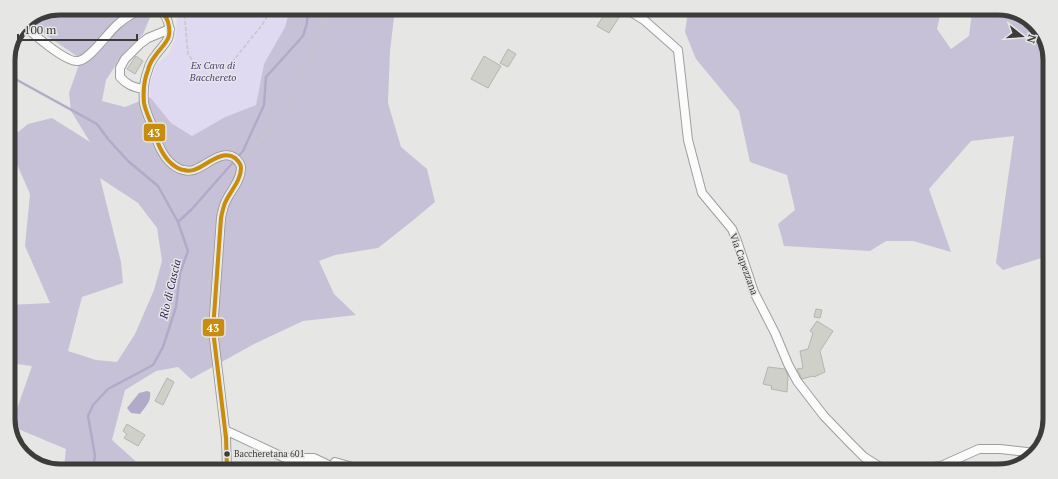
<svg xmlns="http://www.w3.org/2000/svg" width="1058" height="479" font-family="'PT Serif',serif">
<rect width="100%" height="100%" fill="#e6e6e5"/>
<path fill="#dfdaf1" d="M181 9H290L285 27 264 64 256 105 225 117 192 136 171 123 150 97V83L157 64 169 53 176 36 177 20Z"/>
<path fill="#c7c1d8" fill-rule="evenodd" d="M60 8H154L143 34 123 54 106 80 102 101 125 107 150 97 171 123 192 136 225 117 256 105 264 64 285 27 290 9H395L390 51 388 103 401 147 427 169 435 202 411 222 378 248 335 255 319 261 334 294 356 315 303 321 254 344 191 379 178 367 156 371 125 390 112 440 141 466V467H64L66 449 11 426 32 366 8 363V305L50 303 25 246 30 194 8 144V140L28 124 52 118 90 142 71 111 69 93 81 59 27 22ZM100 178 138 203 157 228 162 261 154 290 135 334 117 362 96 360 68 351 82 297 123 283 121 262Z
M688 11 941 12 937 29 951 49 969 36 972 12H1018L1041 31 1050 57 1049 122 1047 125 1049 127 1048 256 1003 270 996 263 1014 136 971 141 929 189 951 252 913 241H886L870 251 784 246 778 224 795 210 787 175 750 162 739 111 696 59 685 32Z
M809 462 844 470H783Z"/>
<path fill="#b1aac8" d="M147 391 150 392C152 401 145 407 140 414L131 413 127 408 139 393Z"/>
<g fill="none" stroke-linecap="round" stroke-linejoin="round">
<path stroke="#b1aac8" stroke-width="2.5" d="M8 75 97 124 108 139 128 161 158 186 178 222 188 251 180 273 176 307 163 347 153 365 108 389 93 405 88 416 95 456 93 467
M178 222 192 209 243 151 264 105 266 77 303 36 307 23 308 9"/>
</g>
<path fill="#cfd1c8" stroke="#b4b4b4" d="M607 10 623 11 609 33 597 26Z
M508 49 516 54 508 67 500 63Z
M136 56 143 61 135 74 127 69Z
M484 56 501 66 488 88 471 79Z
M816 309 822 310 820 318 814 317Z
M817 321 833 331 820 351 825 372 814 377 813 376 802 379 797 369 803 368 800 351 808 349 813 333 810 331Z
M768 367 785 369 788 376 787 392 771 389 772 386 763 384Z
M167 378 174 382 163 405 155 401Z
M127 424 145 435 138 446 124 438 127 434 123 431Z"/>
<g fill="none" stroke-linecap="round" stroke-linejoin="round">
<g stroke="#9e9e9e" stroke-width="10">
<path id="minor" d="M153 8C161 10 166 15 168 22 173 40 164 43 155 56 152 60 149 65 148 70 144 80 143 92 144 103 145 109 148 116 151 123 156 138 161 158 176 167 178 168 181 170 184 170 187 171 193 171 196 169 207 165 222 149 235 158 238 161 241 163 241 168 241 181 230 191 225 203 223 208 222 213 221 218L213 330 226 438 227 468
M628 10 644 20 678 50 688 140 702 193 732 229 737 241 754 292 775 333 788 364 797 381 824 416 849 442 864 457 880 467 899 471
M23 24C32 33 66 63 78 61 90 60 108 32 118 24 126 17 135 12 144 8
M143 89C133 87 127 85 120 77V68L125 59 140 44 148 38 170 29
M225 430 285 458H314L333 467 335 462 356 468
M901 471 941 466 979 449H1000L1035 453"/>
</g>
<path stroke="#c6c7c6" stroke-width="1.5" stroke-dasharray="4 2" stroke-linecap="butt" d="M184 9 188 54 193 61 217 69 226 67 233 61 262 25 272 9
M245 157 287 109 324 23 331 9"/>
<use href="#minor" stroke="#fbfbfb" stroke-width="8"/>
<g stroke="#e6e7e4" stroke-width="7">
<path id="bus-1" d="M153 8C161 10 166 15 168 22 173 40 164 43 155 56 152 60 149 65 148 70 144 80 143 92 144 103 145 109 148 116 151 123 156 138 161 158 176 167 178 168 181 170 184 170 187 171 193 171 196 169 207 165 222 149 235 158 238 161 241 163 241 168 241 181 230 191 225 203 223 208 222 213 221 218L213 330 226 438 227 468"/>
</g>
<use href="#bus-1" stroke="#c88c0f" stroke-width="4"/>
</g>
<circle fill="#3c3c3b" stroke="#e6e7e4" stroke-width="1.5" cx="227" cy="454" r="3.5"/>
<g text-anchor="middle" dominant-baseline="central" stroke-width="3" stroke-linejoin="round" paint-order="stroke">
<g font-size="9" fill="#3c3c3b" stroke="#e6e7e4" text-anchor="start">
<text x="234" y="454">Baccheretana 601</text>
</g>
<g font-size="10" font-style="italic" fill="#4f3f77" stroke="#e6e7e4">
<text x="213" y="65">Ex Cava di<tspan x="213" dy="12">Bacchereto</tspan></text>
</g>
<g font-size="10" fill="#3c3c3b" stroke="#e6e7e4">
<text transform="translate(744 264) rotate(70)">Via Capezzana</text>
</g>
<g font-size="11" font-style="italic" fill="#322156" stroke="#e6e7e4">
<text transform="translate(170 289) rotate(-77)">Rio di Cascia</text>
</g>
</g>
<path d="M0 0H1058V479H0ZM60 15H998A45 45 0 0 1 1043 60V419A45 45 0 0 1 998 464H60A45 45 0 0 1 15 419V60A45 45 0 0 1 60 15Z" fill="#e6e7e4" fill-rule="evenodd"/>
<path fill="none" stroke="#3c3c3b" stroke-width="5" d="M60 15H998A45 45 0 0 1 1043 60V419A45 45 0 0 1 998 464H60A45 45 0 0 1 15 419V60A45 45 0 0 1 60 15Z"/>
<g stroke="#e6e7e4" stroke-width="1.5">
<rect x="143" y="123" width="23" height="19" rx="4" fill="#c88c0f"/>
<rect x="202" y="318" width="23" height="19" rx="4" fill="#c88c0f"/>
</g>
<g font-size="11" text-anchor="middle" font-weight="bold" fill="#fff">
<text x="154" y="137">43</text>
<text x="213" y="332">43</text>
</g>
<g transform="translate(1022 36) rotate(107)" stroke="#e6e7e4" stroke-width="3" paint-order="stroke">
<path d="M0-3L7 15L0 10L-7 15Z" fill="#3c3c3b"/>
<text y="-6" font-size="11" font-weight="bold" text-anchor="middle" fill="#3c3c3b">N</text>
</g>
<path d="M18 34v6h119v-6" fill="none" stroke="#3c3c3b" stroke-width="2"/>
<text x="24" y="34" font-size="12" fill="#3c3c3b" stroke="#e6e7e4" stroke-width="3" paint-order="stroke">100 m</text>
</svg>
